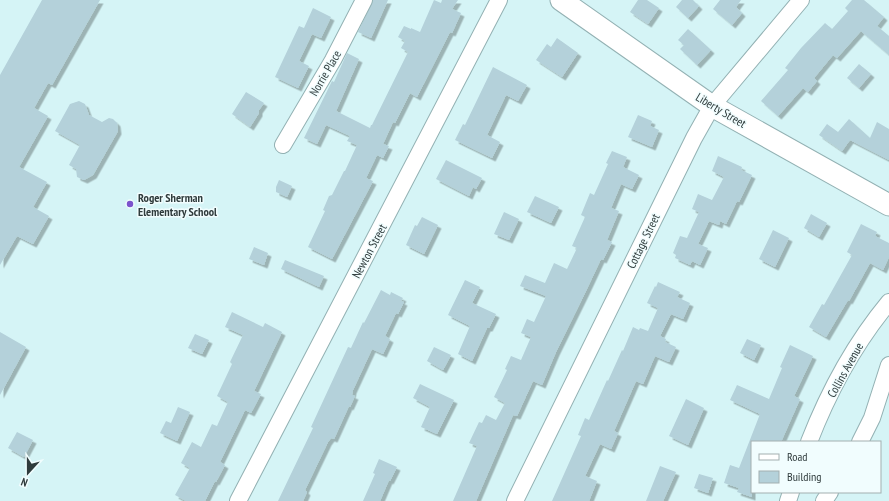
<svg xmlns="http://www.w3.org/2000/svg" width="889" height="501" font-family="'PT Sans Narrow',sans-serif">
<defs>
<filter id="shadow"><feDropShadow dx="3.5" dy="3.5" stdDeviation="0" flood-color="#0004"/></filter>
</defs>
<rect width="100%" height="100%" fill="#d5f4f6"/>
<path fill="#b4d1da" filter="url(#shadow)" d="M42 0H100L52 85 48 83 34 108 48 116 19 167 47 182 33 207 49 216 33 244 17 236 0 265V75Z
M373 0H388L371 38 358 32Z
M434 0 441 3 442 0H458L452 9 461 13 452 33 450 32 417 97 410 93 395 123 393 122 383 144 389 146 383 158 377 155 366 178 373 181 332 259 308 247 325 211 323 210 329 196 332 195 344 171H345L357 145 347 141 350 136 326 125 317 144 304 138 332 81 334 82 347 53 359 59 336 111 370 128 371 125H372L408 52 401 48 405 41 398 37 404 26 411 29V28L420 32Z
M638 0H647L659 8 648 24 630 12Z
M682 0H693L699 6 688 18 676 7Z
M720 0H741L736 7 742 13 732 25 713 9Z
M852 0H864L884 17 877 26 889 36V55L861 31 837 58 833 55 814 78 817 81 808 92 803 88 778 116 761 101 788 70 785 68 801 48 825 23 832 29 848 11 845 8Z
M313 8 331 17 321 38 312 34 299 61 309 66 298 88 275 77 299 26 304 28Z
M688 29 711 50 697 65 680 49 684 45 678 40Z
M557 38 578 53 562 77 536 60 547 44 551 47Z
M859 64 871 74 859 88 847 78Z
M493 67 527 85 518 101 506 95 487 135 500 142 492 158 455 140 463 124 465 125Z
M246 92 264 103 259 110V113L250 127 232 114Z
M79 101 85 104 89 115 102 122 109 118 113 119 117 123 118 131 93 175 84 180 77 177 76 169 69 165 80 145 55 131 70 104Z
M638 115 652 121 650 126 659 130 652 147 628 137Z
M849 119 870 138 877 122 889 129V160L850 140 842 151 819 135 827 124 838 132Z
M612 151 627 157 623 167 639 175 632 189 621 184 611 208 619 211 607 240 612 242 603 260 601 259 585 293 556 352 542 385 533 381 517 416 513 415 476 501H453L477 446 469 443 479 422 482 423 486 415 496 420 505 403 494 397 507 370 505 369 511 356 521 360 531 337 521 333 527 319 534 322 546 296 520 286 525 275 545 283 554 263 567 269 577 248 572 246 585 217 581 215 590 193 594 195 608 164 606 163Z
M718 156 742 167 741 170 752 175 739 202 737 201 726 224 720 221 719 225 709 221 698 244 708 248 700 265 692 261 690 265 675 258 676 255 673 253 680 236 687 238 699 212 692 209 698 194 712 200 724 177 712 171Z
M446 160 482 178 476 189 473 187 469 196 436 179Z
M279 180 292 186 287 197 276 192V187Z
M535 196 559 207 551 223 527 212Z
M504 212 519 219 509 240 494 234Z
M811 214 827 223 819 237 804 228Z
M422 217 438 225 424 254 406 245 415 225 417 226Z
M861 224 877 232 875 236 889 243V257L883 270 870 263 849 301 848 300 826 337 809 327 822 304 824 305 852 255 847 252Z
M773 230 789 238 775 267 759 259Z
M254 247 268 253 264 265 249 259Z
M285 260 324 276 319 287 281 269Z
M465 280 480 287 472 303 496 314 489 328H487L472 361 458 354 470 326 448 315Z
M658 282 680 292 677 297 690 303 683 319 671 314 660 336 666 339 665 342 676 347 669 362 655 356 643 384 636 381 614 431 618 433 611 449 600 444 585 476 597 481 589 501H552L581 436 578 435 585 418 589 420 607 380 608 381 622 350 623 351 633 327 639 330 640 328 648 331 658 308 647 303 655 286 656 287Z
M381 290 390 295 391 292 403 298 401 301 404 302 398 314 396 313 385 336 390 339 383 354 372 349 353 390 352 395 355 396 350 407 349 406 334 439 331 438 328 442 305 490 307 492 303 501H278L313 428 311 427 348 347 351 348 363 322 364 323Z
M232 312 263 327 265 323 282 332 254 391 261 394 251 413 245 410 220 462 225 465 216 482 215 481 205 501H186L175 495 190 468 181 463 192 442 201 447 212 424 217 426 228 402 217 396 232 364 230 362 243 335 225 327Z
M0 332 26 347 0 395Z
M195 334 209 340 202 354 188 348Z
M747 339 761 345 754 360 740 353Z
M790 345 813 356 794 396 800 399 781 442H752V497L737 492 739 488 724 483 730 465 739 468 760 414 730 400 737 385 769 399 782 368 780 367Z
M434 347 451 355 443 370 427 361Z
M420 384 454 400 437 434 421 427 430 407 413 398Z
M686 399 704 408 688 445 669 436Z
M178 407 190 412 177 441 160 433 166 421 171 423Z
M17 432 33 440 24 457 8 448Z
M379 459 397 467 390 481 389 480 380 501H363L375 474 373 473Z
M660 466 676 472 663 501H646Z
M699 474 713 478 708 493 694 488Z"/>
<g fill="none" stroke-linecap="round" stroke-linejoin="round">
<g stroke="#93b1b3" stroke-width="18">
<path id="minor" d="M283 145 333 60 364 0
M809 442C828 393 855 343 889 302
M860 442 872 418 889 365
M238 501 499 0
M515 501 694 138 712 106 801 0
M788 501 791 492
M824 501 830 492"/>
</g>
<g stroke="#93b1b3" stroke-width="23">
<path id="major" d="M561 0 712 106 889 205"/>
</g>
<use href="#minor" stroke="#fff" stroke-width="16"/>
<use href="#major" stroke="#fff" stroke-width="21"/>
</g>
<circle fill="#7b53cc" stroke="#f1fdfe" stroke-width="1.5" cx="130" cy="204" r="4"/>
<g text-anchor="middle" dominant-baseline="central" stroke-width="3" stroke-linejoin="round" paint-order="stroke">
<g font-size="12" fill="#2f3b3c" stroke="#f1fdfe">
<text transform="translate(325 73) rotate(-60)">Norrie Place</text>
<text transform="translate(721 110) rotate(31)">Liberty Street</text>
<text transform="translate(643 241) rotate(-64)">Cottage Street</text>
<text transform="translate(369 251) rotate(-62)">Newton Street</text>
<text transform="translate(845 370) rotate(-61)">Collins Avenue</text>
</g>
<g font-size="12" font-weight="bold" fill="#2f3b3c" stroke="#f1fdfe" text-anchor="start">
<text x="138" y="197">Roger Sherman<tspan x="138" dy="14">Elementary School</tspan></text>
</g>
</g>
<rect x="751" y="441" width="130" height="52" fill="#f1fdfe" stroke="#a3afb0"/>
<rect x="759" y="454" width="20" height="6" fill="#ffffff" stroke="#a3afb0"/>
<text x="787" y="461" font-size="12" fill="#2f3b3c">Road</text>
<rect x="759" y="471" width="20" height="12" fill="#b4d1da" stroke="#a3afb0"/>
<text x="787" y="481" font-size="12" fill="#2f3b3c">Building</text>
<g transform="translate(28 473) rotate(201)" stroke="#f1fdfe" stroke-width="3" paint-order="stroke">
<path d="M0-3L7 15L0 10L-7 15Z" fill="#2f3b3c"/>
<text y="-6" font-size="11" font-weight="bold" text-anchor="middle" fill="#2f3b3c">N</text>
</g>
</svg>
